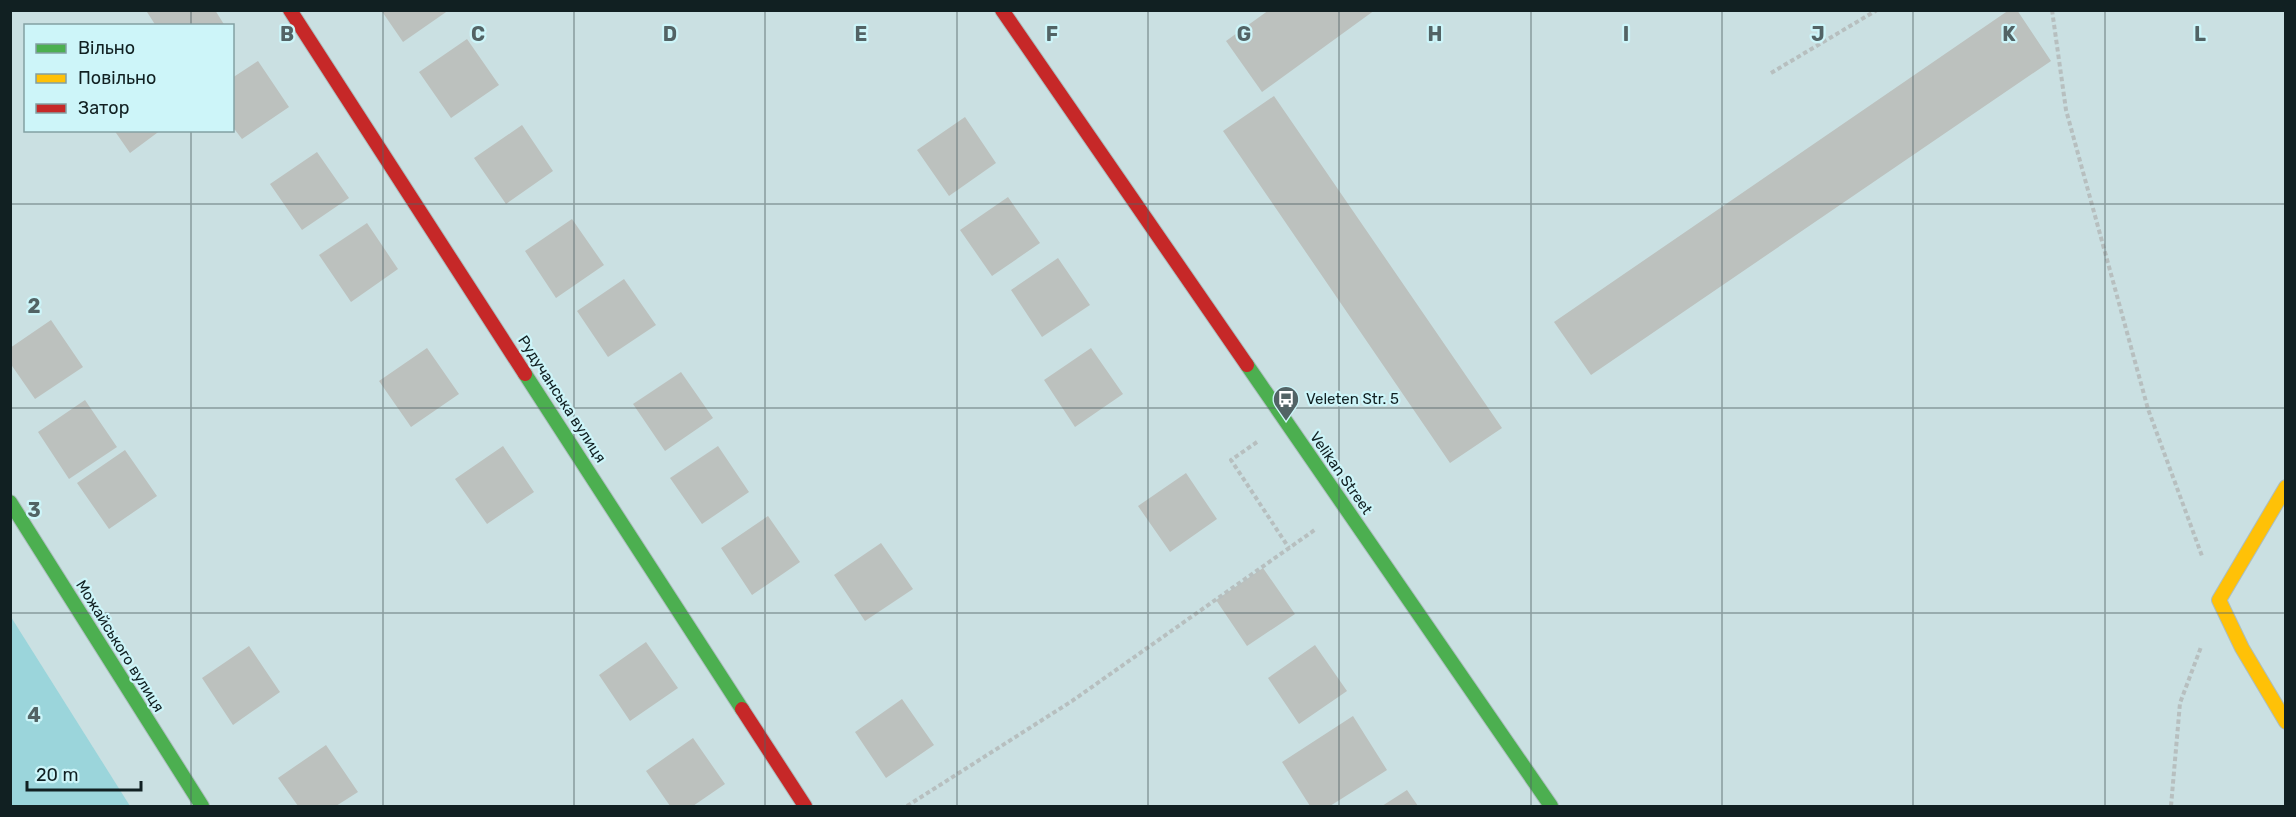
<svg xmlns="http://www.w3.org/2000/svg" width="2296" height="817" font-family="Rubik,sans-serif">
<rect width="100%" height="100%" fill="#cae0e2"/>
<path fill="#9bd5db" d="M11 617 130 806H11Z"/>
<path fill="#bcc1be" d="M148 10H215L225 26H156L147 12Z
M381 10H449L403 42Z
M1269 10H1375L1262 92 1226 41Z
M2009 10H2017L2051 61 1591 375 1554 322Z
M467 39 499 85 451 118 419 72Z
M258 61 289 107 242 139 232 126V78Z
M1274 96 1502 428 1450 463 1223 131Z
M965 117 996 163 949 196 917 150Z
M522 125 553 171 506 204 474 158Z
M114 130H161L130 153Z
M317 152 349 198 302 230 270 184Z
M1008 197 1040 243 992 276 960 230Z
M572 219 604 265 556 298 525 251Z
M367 223 398 269 351 302 319 255Z
M1058 258 1090 305 1042 337 1011 290Z
M624 279 656 325 608 357 577 311Z
M51 320 83 367 35 399 10 363V348Z
M427 348 459 394 411 427 379 381Z
M1091 348 1123 394 1075 427 1044 380Z
M681 372 713 418 665 451 633 404Z
M85 400 117 447 69 479 38 432Z
M503 446 534 492 487 524 455 479Z
M718 446 749 492 702 524 670 478Z
M125 450 157 496 109 529 77 483Z
M1186 473 1217 519 1170 552 1138 506Z
M768 516 800 562 752 595 721 548Z
M881 543 913 589 865 621 834 575Z
M1263 568 1295 614 1247 646 1216 600Z
M646 642 678 688 630 721 599 675Z
M1315 645 1347 691 1299 724 1268 678Z
M249 646 280 692 233 725 202 678Z
M902 699 934 745 886 778 855 732Z
M1353 716 1387 770 1330 806H1310L1282 762Z
M693 738 725 784 693 806H670L646 771Z
M326 745 358 792 336 806H298L278 778Z
M1407 790 1418 806H1382Z"/>
<g fill="none" stroke-linecap="round" stroke-linejoin="round">
<g stroke="#acbebf" stroke-width="16">
<path id="fast" d="M1247 365 1551 806
M525 374 742 709
M10 502 202 806"/>
</g>
<g stroke="#acbebf" stroke-width="16">
<path id="slow" d="M2286 487 2219 600 2242 648 2286 722"/>
</g>
<g stroke="#acbebf" stroke-width="16">
<path id="jam" d="M290 10 525 374
M1002 10 1247 365
M742 709 805 806"/>
</g>
<path stroke="#b7bfbf" stroke-width="4" stroke-dasharray="4.5 3" stroke-linecap="butt" d="M2052 10 2066 110 2148 409 2202 556
M1771 73 1877 10
M1257 442 1231 460 1289 548
M907 806 1072 701 1316 529
M2171 806 2180 703 2201 647"/>
<use href="#fast" stroke="#4caf50" stroke-width="14"/>
<use href="#slow" stroke="#ffc107" stroke-width="14"/>
<use href="#jam" stroke="#c62828" stroke-width="14"/>
</g>
<path fill="none" stroke="#526365" stroke-width="1.5" stroke-opacity="0.55" d="M191 10V26M383 10V806M574 10V806M765 10V806M957 10V806M1148 10V806M1339 10V806M1531 10V806M1722 10V806M1913 10V806M2105 10V806M191 130V806M10 204H2286M10 408H2286M10 613H2286"/>
<defs>
<g id="bus-pin" transform="scale(1.35)"><path d="M0 17L-7.5 6A9.5 9.5 0 1 1 7.5 6Z" fill="#526365" stroke="#cdf5f9"/><path d="M-5-6H5V4H4V6H2V4H-2V6H-4V4H-5ZM-3.5-4V0h7V-4ZM-3.5 1.2v1.5H-2V1.2ZM2 1.2v1.5H3.5V1.2Z" fill="#fff"/></g>
</defs>
<g fill-rule="evenodd">
<use href="#bus-pin" x="1286" y="399"/>
</g>
<g text-anchor="middle" dominant-baseline="central" stroke-width="4.5" stroke-linejoin="round" paint-order="stroke">
<g font-size="15" fill="#112022" stroke="#cdf5f9">
<text transform="translate(562 399) rotate(57)">Рудучанська вулиця</text>
<text transform="translate(1341 473) rotate(55)">Velikan Street</text>
<text transform="translate(120 646) rotate(58)">Можайського вулиця</text>
</g>
<g font-size="15" fill="#112022" stroke="#cdf5f9" text-anchor="start">
<text x="1306" y="399">Veleten Str. 5</text>
</g>
</g>
<g font-size="20" text-anchor="middle" font-weight="bold" fill="#526365" stroke="#cdf5f9" stroke-width="4.5" stroke-linejoin="round" paint-order="stroke">
<text x="287" y="41">B</text>
<text x="478" y="41">C</text>
<text x="670" y="41">D</text>
<text x="861" y="41">E</text>
<text x="1052" y="41">F</text>
<text x="1244" y="41">G</text>
<text x="1435" y="41">H</text>
<text x="1626" y="41">I</text>
<text x="1818" y="41">J</text>
<text x="2009" y="41">K</text>
<text x="2200" y="41">L</text>
<text x="34" y="313">2</text>
<text x="34" y="517">3</text>
<text x="34" y="722">4</text>
</g>
<rect width="2296" height="817" fill="none" stroke="#112022" stroke-width="24"/>
<rect x="24" y="24" width="210" height="108" fill="#cdf5f9" stroke="#82a0a3" stroke-width="1.5"/>
<rect x="36" y="44" width="30" height="9" fill="#4caf50" stroke="#82a0a3" stroke-width="1.5"/>
<text x="78" y="54" font-size="18" fill="#112022">Вільно</text>
<rect x="36" y="74" width="30" height="9" fill="#ffc107" stroke="#82a0a3" stroke-width="1.5"/>
<text x="78" y="84" font-size="18" fill="#112022">Повільно</text>
<rect x="36" y="104" width="30" height="9" fill="#c62828" stroke="#82a0a3" stroke-width="1.5"/>
<text x="78" y="114" font-size="18" fill="#112022">Затор</text>
<path d="M27 781v9h114v-9" fill="none" stroke="#112022" stroke-width="3"/>
<text x="36" y="781" font-size="18" fill="#112022" stroke="#cdf5f9" stroke-width="4.5" paint-order="stroke">20 m</text>
</svg>
